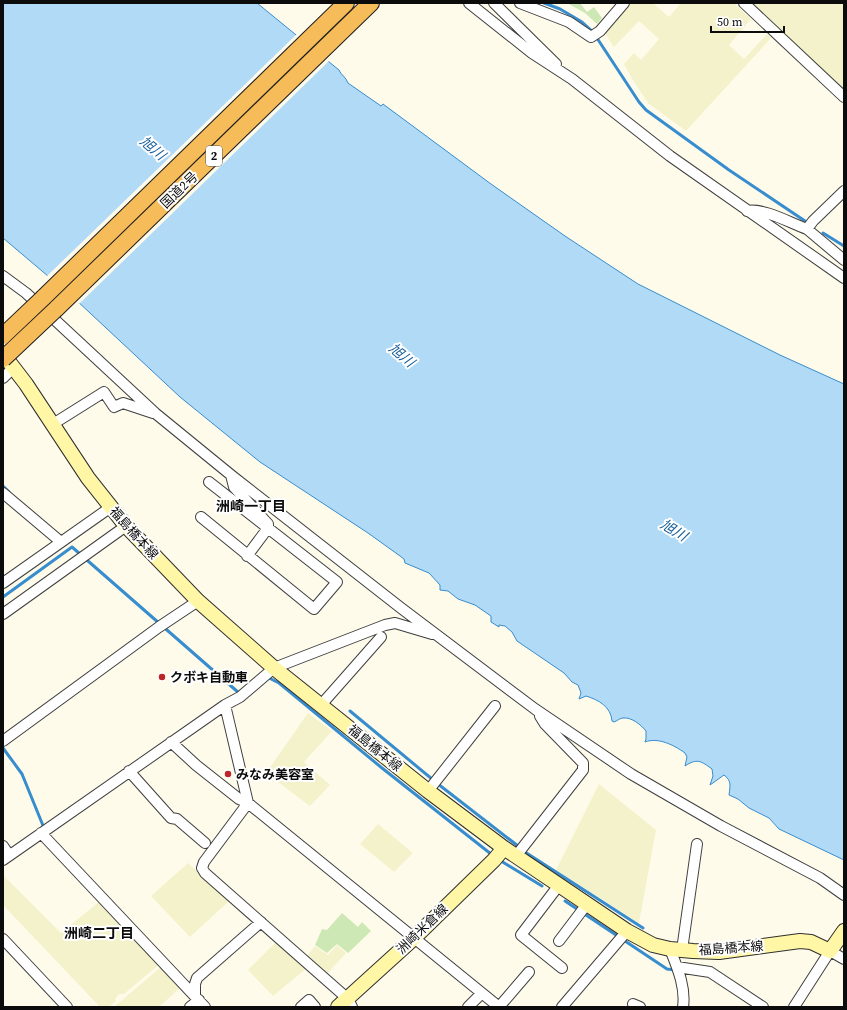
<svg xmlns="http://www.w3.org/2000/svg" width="847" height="1010" font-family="'Source Serif 4','Noto Sans JP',serif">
<rect width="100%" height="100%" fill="#fffbeb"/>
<path fill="#f4f2cb" d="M629 3H653L669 17 681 3H734L751 19 729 45 744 59 767 34 771 38 686 131 648 103 631 77 624 64 634 53 641 60 659 39 639 21 614 47 606 35V32Z
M747 3H844V92L833 81 834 80 831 77 830 79 790 42 791 40Z
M308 713 332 731 304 762 330 785 310 806 266 773Z
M599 784 656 830 639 923 556 870Z
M378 824 413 853 394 872 360 844Z
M188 863 229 900 227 903 190 937 151 896Z
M3 875 61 933 101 900 161 963 124 994H121L118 995 115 1000 116 1001 109 1007H100L3 905Z
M277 941 307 968 273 996 248 970Z
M337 945 346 953 326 975 306 957 315 946 328 955Z
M163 965 182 986 159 1007H114Z"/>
<path fill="#cee8b5" d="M567 3H580L587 12 594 7 602 18 597 24 585 13Z
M342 913 358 927 362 922 371 931 348 953 337 944 327 953 315 945 322 929 327 930Z"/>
<path fill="#b0daf6" stroke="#378dcd" d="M3 3H257L339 70C341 75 346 77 348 83L381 106 383 104 491 184 565 236 638 284 780 355 844 384V860L779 829 769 818 749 808 738 799 729 795C730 786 732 781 724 775L710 785 713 776 712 769C701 761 697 758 685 766L687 757 685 753C674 745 658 737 645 742L646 739V731C641 725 632 717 623 718 620 718 617 721 614 722L612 721C611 707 599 700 586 696L579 699 581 693 578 685 572 682 564 673 517 641 512 632 505 626 499 625V627L491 622V616L475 605 458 599 448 591 440 590V585L429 573 405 563 404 559 400 556 368 533 260 462 180 397 75 299 3 238Z"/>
<path fill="#fffbeb" d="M298 33 330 60 78 305 46 277Z"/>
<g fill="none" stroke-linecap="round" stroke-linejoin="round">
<path stroke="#378dcd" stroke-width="3" d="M544 3 560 9 582 22 593 32 639 102 646 110 729 170 805 221
M823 233 844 246
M3 486 9 492
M3 597 72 547 239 693H240
M267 677 279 683 382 768 491 854
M350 711 438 784 518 846
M3 748 22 774 44 828
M525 852 643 928
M501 861 542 886
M565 901 667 969 675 970"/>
<g stroke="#3f3f3f" stroke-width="12">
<path id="minor" d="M469 3 532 53 572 79 670 156 844 278
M494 3 556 64
M520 3 569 22 591 37 600 31 624 3
M744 3 844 97
M747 211C765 208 790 223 807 229L813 221 844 191
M807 229 844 260
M3 276 26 293 155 413 231 475 401 608 535 709 631 774 721 826 820 878 844 895
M3 378 14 367
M53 424 104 392 114 407 123 403 153 413
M231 475 234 487 268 524V528L247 556
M3 493 61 542
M201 517 314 609 337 582 209 482
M3 583 111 507
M3 614 126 526
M225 705 248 803 204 862 202 868 205 873 348 999 352 1007
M321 705 381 637
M3 741 159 627 198 601
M171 742 196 765 239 799 248 803 499 1007
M129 771 171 818 177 819 205 843
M428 791 495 706
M41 833 205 1007
M3 846 9 855
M516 856 583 770V763L545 724 540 716
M3 860 225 705 240 697 274 668 385 625 395 623 432 634
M559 885 521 935 562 968
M3 939 67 1007
M559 941 587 904
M670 949C677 967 686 987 683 1007
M682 950 697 844
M677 967 710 972 763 1007
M195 996V984L197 978 261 922
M633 1004 640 1007
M190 1007 199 1000
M301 1007 309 1000 315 1007
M468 1007 482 993
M499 1007 529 972
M562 1007 627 931
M794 1007 830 951 844 959"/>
</g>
<g stroke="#2e2e2e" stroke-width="16">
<path id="secondary" d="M3 354 26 384 88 478 126 526 198 601 274 668 428 791 504 848 627 931 653 945 670 949 693 951 719 952 800 941 811 942 830 951 844 931
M338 1007 414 938 494 860 504 848"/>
</g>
<g stroke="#1d1d1d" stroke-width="18">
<path id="trunk" d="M43 298 346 3
M56 309 371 3"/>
</g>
<use href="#minor" stroke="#fff" stroke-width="10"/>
<use href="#secondary" stroke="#fff7a6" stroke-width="14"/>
<use href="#trunk" stroke="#f6bc5a" stroke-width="16"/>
<g stroke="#1d1d1d" stroke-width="18" stroke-linecap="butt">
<path id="trunk-bridge" d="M3 336 43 298
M3 359 56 309"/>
</g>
<use href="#trunk-bridge" stroke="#f6bc5a" stroke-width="16"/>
</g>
<g fill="#bb2528" stroke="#fff" stroke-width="1.5">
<circle cx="162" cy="677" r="4"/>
<circle cx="228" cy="774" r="4"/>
</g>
<g text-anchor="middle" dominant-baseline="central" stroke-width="4" stroke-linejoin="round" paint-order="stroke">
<rect fill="#fff" stroke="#555" stroke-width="1" x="206" y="146" width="16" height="20" rx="3"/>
<g font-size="12" font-weight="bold" fill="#0c0c0c">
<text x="214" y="156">2</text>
</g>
<g font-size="13" fill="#0c0c0c" stroke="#fff">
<text transform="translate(179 190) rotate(-44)">国道2号</text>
<text transform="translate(134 533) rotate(48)">福島橋本線</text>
<text transform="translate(375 748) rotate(39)">福島橋本線</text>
<text transform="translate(422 929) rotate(-44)">洲崎米倉線</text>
<text transform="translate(731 948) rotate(-4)">福島橋本線</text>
</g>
<g font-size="13" font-weight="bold" fill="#0c0c0c" stroke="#fff" text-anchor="start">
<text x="170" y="677">クボキ自動車</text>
<text x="236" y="774">みなみ美容室</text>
</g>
<g font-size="14" font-style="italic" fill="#165e9c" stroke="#fff">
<text transform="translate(153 148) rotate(40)">旭川</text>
<text transform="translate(402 355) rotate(40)">旭川</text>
<text transform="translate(674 530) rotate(31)">旭川</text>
</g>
<g font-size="14" font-weight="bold" fill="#0c0c0c" stroke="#fff">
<text x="251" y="506">洲崎一丁目</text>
<text x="99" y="933">洲崎二丁目</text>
</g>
</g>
<rect width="847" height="1010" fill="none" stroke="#0c0c0c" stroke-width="8"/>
<path d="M711 26v6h73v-6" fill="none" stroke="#0c0c0c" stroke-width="2"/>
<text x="717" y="26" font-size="12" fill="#0c0c0c" stroke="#ffffff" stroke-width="3" paint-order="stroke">50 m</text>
</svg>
